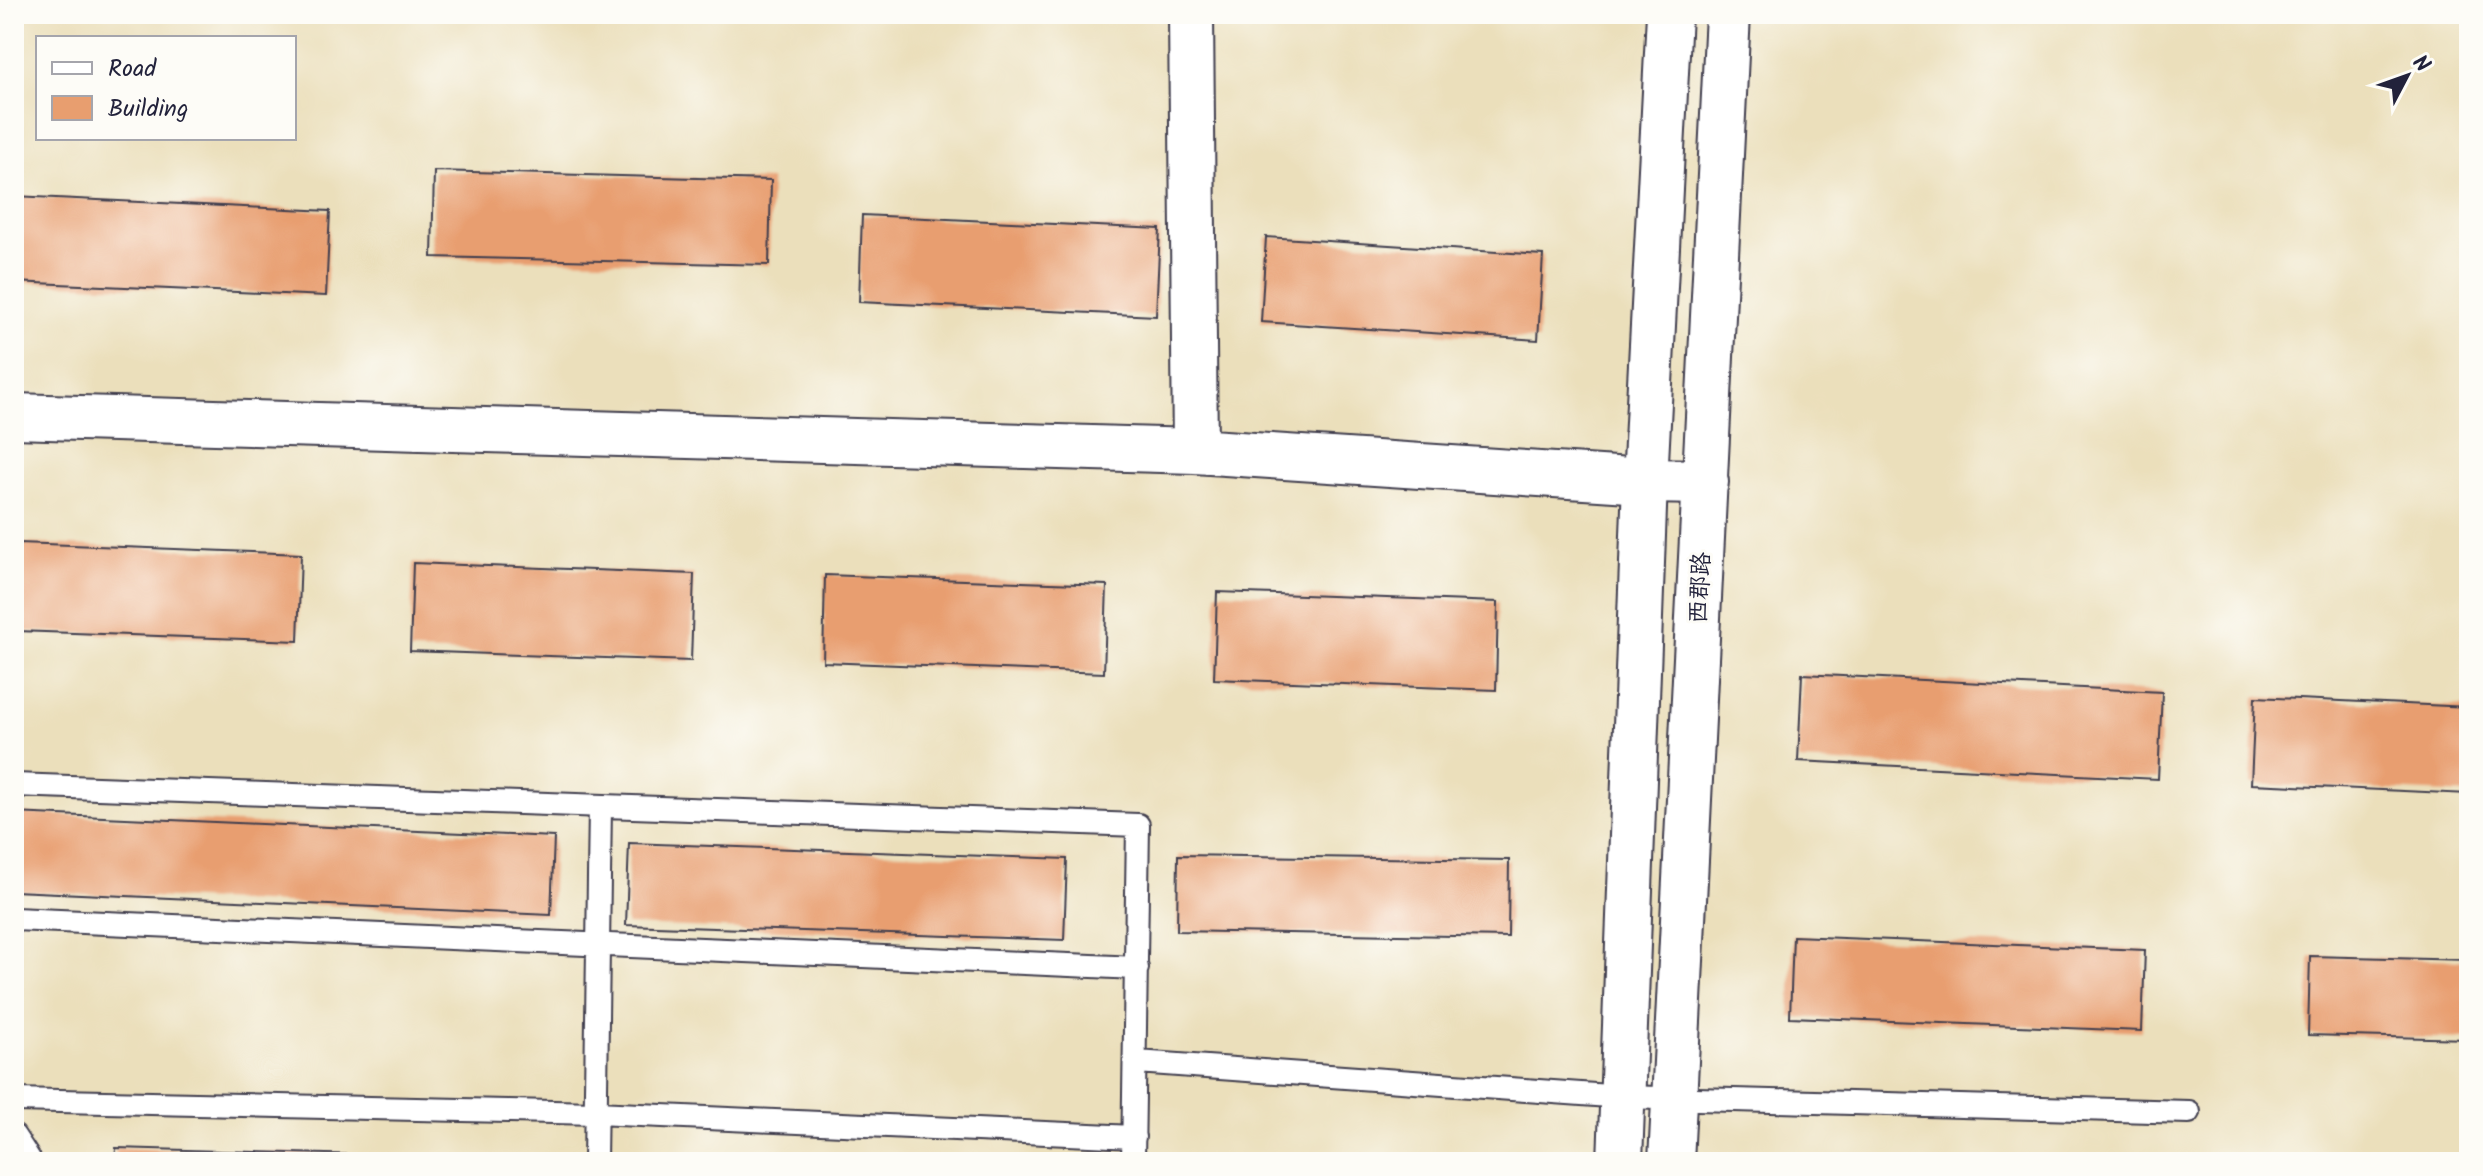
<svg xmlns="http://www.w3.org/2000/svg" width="2483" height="1176" font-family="Kalam,'LXGW WenKai TC',sans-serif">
<rect width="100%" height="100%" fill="#fdfcf7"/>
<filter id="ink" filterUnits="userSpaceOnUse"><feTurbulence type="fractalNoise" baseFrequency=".0125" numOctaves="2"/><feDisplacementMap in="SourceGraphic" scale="16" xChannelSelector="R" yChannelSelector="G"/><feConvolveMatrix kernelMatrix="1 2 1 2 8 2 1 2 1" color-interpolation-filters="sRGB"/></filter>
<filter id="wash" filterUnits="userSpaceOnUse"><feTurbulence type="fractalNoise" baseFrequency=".006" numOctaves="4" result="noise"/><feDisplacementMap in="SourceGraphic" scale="32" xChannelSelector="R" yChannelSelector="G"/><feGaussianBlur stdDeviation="1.8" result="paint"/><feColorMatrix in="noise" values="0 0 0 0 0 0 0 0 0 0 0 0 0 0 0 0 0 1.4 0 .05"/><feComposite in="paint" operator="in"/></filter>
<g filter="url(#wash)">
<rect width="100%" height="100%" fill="#ebdfbb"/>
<g id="blocks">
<path fill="#e89e6f" d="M434 171 771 180 769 265 432 257Z
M14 196 330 211 326 296 14 282Z
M862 215 1160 229 1156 316 859 302Z
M1266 237 1543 255 1538 340 1261 322Z
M19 543 301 554 298 641 17 631Z
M413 563 694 574 691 661 410 651Z
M825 575 1107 585 1104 673 823 662Z
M1217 592 1498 602 1496 690 1214 679Z
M1802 674 2162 692 2158 779 1798 761Z
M2255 697 2469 707V794L2251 784Z
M14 813 554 837 551 915 14 891Z
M629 843 1067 859 1064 940 626 925Z
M1178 855 1509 860 1508 937 1177 931Z
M1793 936 2145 950 2142 1031 1790 1017Z
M2310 956 2469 960V1039L2308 1035Z
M116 1148 506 1159V1162H115Z"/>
</g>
</g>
<g filter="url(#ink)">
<use href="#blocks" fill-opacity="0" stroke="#403e4e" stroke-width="2"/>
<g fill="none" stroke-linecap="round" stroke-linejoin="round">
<g stroke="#403e4e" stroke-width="26">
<path id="lane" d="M14 785 1138 825 1133 1162
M14 919 1137 968
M1137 1062 1623 1097 2189 1112
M14 1100 596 1113 1134 1137
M14 1136 31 1162
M595 1162 600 806"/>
</g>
<g stroke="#403e4e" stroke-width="48">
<path id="street" d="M1191 14 1195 451
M14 416 1195 451 1645 481 1706 482"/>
</g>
<g stroke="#403e4e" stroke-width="48">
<path id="secondary" d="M1620 1162 1645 481 1669 14
M1671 1162 1728 14"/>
</g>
<use href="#lane" stroke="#fff" stroke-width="22"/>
<use href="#street" stroke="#fff" stroke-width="44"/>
<use href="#secondary" stroke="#fff" stroke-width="44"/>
</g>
</g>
<g text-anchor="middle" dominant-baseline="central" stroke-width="6" stroke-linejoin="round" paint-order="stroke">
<g font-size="24" fill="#22223b" stroke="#fdfcf7">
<text transform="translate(1701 588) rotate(-87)">西郡路</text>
</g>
</g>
<rect width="2483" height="1176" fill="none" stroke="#fdfcf7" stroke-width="48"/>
<rect x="36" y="36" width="260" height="104" fill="#fdfcf7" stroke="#a5a5ac" stroke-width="2"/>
<rect x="52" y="62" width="40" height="12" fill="#ffffff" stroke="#a5a5ac" stroke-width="2"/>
<text x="108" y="76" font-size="24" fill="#22223b">Road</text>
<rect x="52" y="96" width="40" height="24" fill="#e89e6f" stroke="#a5a5ac" stroke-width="2"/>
<text x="108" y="116" font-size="24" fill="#22223b">Building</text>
<g transform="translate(2407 76) rotate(49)" stroke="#fdfcf7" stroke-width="6" paint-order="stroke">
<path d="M0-6L14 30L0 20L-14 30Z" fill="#22223b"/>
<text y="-12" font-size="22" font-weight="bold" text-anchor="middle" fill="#22223b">N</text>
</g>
</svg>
